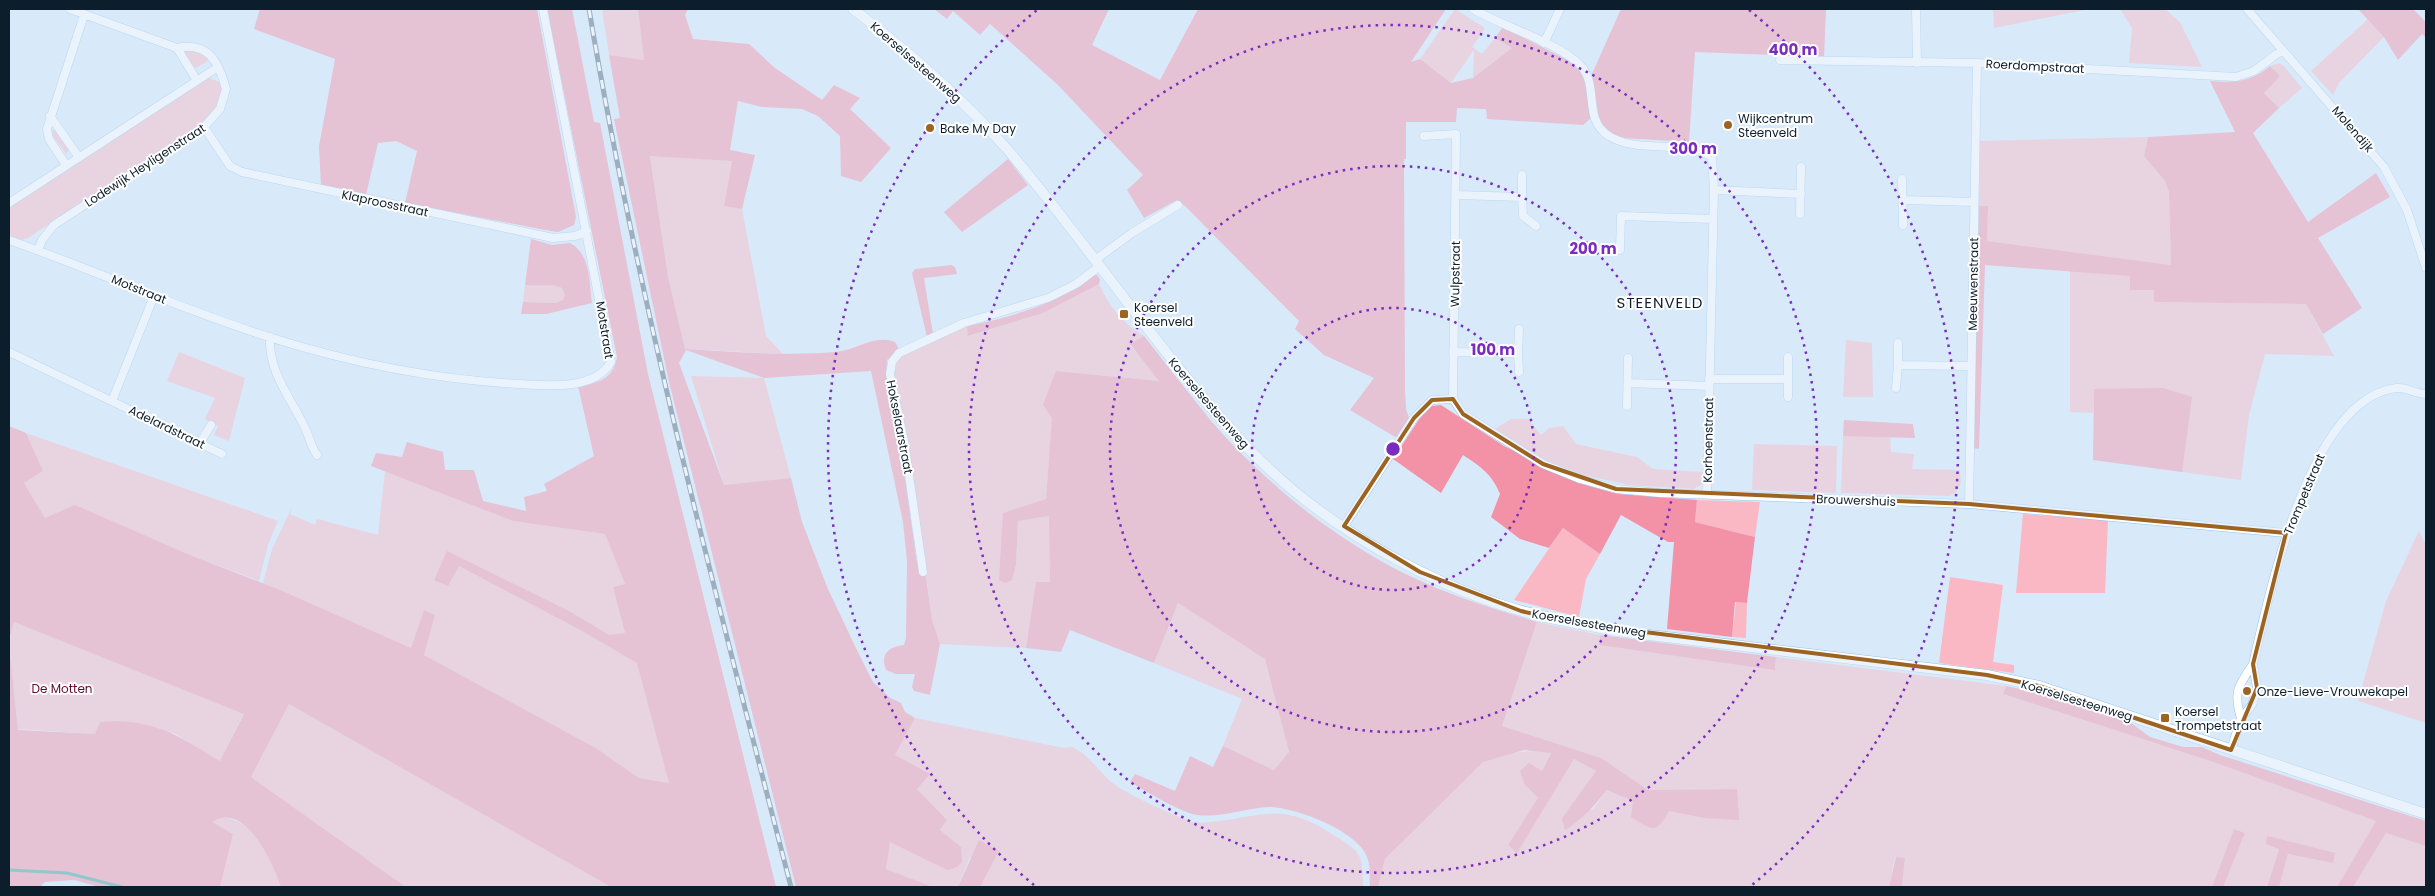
<svg xmlns="http://www.w3.org/2000/svg" width="2435" height="896" font-family="Poppins,sans-serif">
<rect width="100%" height="100%" fill="#d8eafa"/>
<path fill="#fab8c4" d="M602 9H638L644 60 609 55Z
M1455 9 1485 28 1472 47 1482 54 1495 38 1512 48 1473 78 1474 50 1451 83 1420 59Z
M1993 9H2085V10L1994 28Z
M2120 9H2165L2180 22 2202 67 2129 63 2132 28Z
M2368 19 2384 37 2339 83 2333 95 2311 71Z
M186 50H193L206 55 208 61 195 68 185 54Z
M2279 63 2284 66 2302 88 2279 108 2264 93 2279 76 2270 66Z
M207 77 219 82C227 96 215 111 206 121L28 238 21 240 9 236V207Z
M53 130 56 131 69 150 66 154 51 133Z
M2148 137 2144 156 2165 181 2169 192 2171 265 1987 241 1988 206H1979L1980 141Z
M650 155 732 161 724 206 742 209 766 336 783 354 685 349 668 277Z
M2070 270 2130 276 2154 290 2155 302 2306 304 2334 356 2265 354 2249 415 2241 480 2182 472 2191 397 2095 389 2093 413 2070 412Z
M1099 284C1109 306 1123 324 1144 336L1130 345 1160 381 1056 371 1046 499 1003 513 1012 580 1016 565 1018 521 1049 516 1050 582 1036 583 1026 648 940 644 932 620 919 522 894 374 896 364 902 356 967 326 969 336 1043 313Z
M525 285H553L562 288 565 295 563 300 556 303 523 302Z
M1846 340 1872 343 1873 397H1843Z
M179 352 245 378 229 441 214 435 218 426 205 419 215 398 167 381Z
M691 376 764 378 791 478 724 485Z
M1511 419H1528L1541 435 1549 428 1563 426 1576 444 1637 457 1653 469 1703 472V484L1693 489 1629 485 1584 475 1543 459 1495 429Z
M26 433 278 521 268 545 259 581 185 553 45 518 24 483 43 471Z
M1843 436H1890L1891 452 1914 454 1912 469 1960 470C1961 482 1962 490 1950 496L1841 493Z
M1754 444 1837 446 1836 493 1752 490Z
M385 471 513 521 605 534 625 584 613 587 625 633 609 635 571 612 448 552 434 579 459 566 582 631 638 663 669 783 639 778 596 748 424 655 435 615 424 610 411 648 263 583 272 549 292 507 290 514 315 525 317 519 378 535Z
M1697 500 1760 502 1755 537 1695 522Z
M2023 514 2108 520 2105 593H2016Z
M1563 528 1600 554 1586 579 1579 617 1514 600Z
M2419 531 2426 545V723L2358 701 2386 601Z
M1950 577 2003 585 1993 662 2014 665V673L1939 663Z
M1736 602 1747 603 1746 638 1732 637Z
M1178 603 1265 659 1289 752 1274 770 1223 746 1242 699 1154 663Z
M14 622 244 713 220 761 174 733 95 734 18 729 9 643Z
M1537 622 1600 635 1599 645 1775 669 1776 657 2006 686 2003 694 2215 762 2376 821 2337 887H2279L2288 854 2332 863 2268 836 2266 844 2279 848 2267 887H2223L2245 833 2234 829 2212 887H1902L1905 858 1895 857 1889 887H1378L1385 859 1483 762C1508 752 1524 750 1551 752L1542 771 1525 785 1538 798 1508 845 1517 853 1574 759 1596 771 1562 818 1593 809 1607 790 1633 801 1705 818 1737 789 1648 790 1601 758 1502 726Z
M289 704 611 887H406L251 777Z
M915 718 1064 748 1072 747C1088 754 1098 770 1111 782 1126 794 1174 816 1193 822 1203 824 1217 821 1227 820 1274 812 1290 807 1332 834 1361 852 1363 853 1363 887H980L999 851 970 857 958 887H933L886 869 889 841 947 870 961 847 940 830 947 820 917 789 929 774 895 755Z
M219 817C255 818 271 858 281 887H220L233 834 211 822Z
M2386 833 2426 846V887H2353Z"/>
<path fill="#f392a7" d="M260 9H537L576 217 574 225 558 232 545 230 405 203 417 151 396 141 378 143 366 195 321 185 319 146 335 59 254 29Z
M547 9H572L594 122 600 123 648 374 776 887H611L289 704 251 777 406 887H281C273 863 245 800 212 822L233 834 220 887H100L74 880 45 882 40 887H9V643L18 730 95 734 100 722C150 717 180 736 220 761L244 714 14 622 9 641V426L26 433 43 471 24 483 45 518 75 505 185 553 280 590 411 648 424 610 435 615 424 655 596 748 639 778 669 783 637 663 582 631 459 566 448 586 434 580 447 551 571 612 609 635 625 633 613 587 625 584 605 534 513 521 371 466 376 453 402 457 407 442 443 452 445 470H474L483 501 526 511 524 497 547 491 544 484 594 456 578 386C598 383 613 380 617 357Z
M638 9H688L685 15 693 39 749 44 775 68 822 100 834 85 860 98 850 109 891 148 861 182 841 176 840 136 818 116 802 109 762 107 738 101 730 150 755 155 742 209 724 206 732 161 650 156 668 277 685 349C736 352 786 356 836 352 857 350 874 334 895 342L899 349 887 360 886 375 900 443 917 563H924L932 620 940 644 930 695 914 691 912 687 915 674H896L886 670C880 654 888 647 904 645L906 638 907 561 903 522 871 371 764 378 686 350 679 363 724 485 791 478 802 522 828 589 855 646 873 682 890 698 901 703 905 712 915 718 895 755 930 774 917 789 947 820 940 830 961 847 962 862 957 867 947 870 890 842 886 869 933 887H796L669 382 614 119 620 118 609 55 644 60Z
M934 9H1109L1092 45 1160 80 1198 9H1446L1411 62 1420 59 1451 83 1473 78 1512 48 1495 38 1503 27 1575 64 1586 81 1591 118 1583 125 1487 119 1486 109 1457 108 1456 122H1406V159H1404L1405 390 1406 409 1409 418 1397 438 1350 410 1374 378 1324 355 1295 329 1299 321 1186 207 1177 200 1144 218 1127 190 1143 175 1058 85 990 24 980 35 953 11 947 19Z
M1621 9H1826L1824 57 1695 52 1689 142 1624 138 1613 135 1601 124 1598 113 1592 74Z
M2358 9H2413L2426 22V38L2422 34 2398 60 2384 37Z
M2270 66 2280 76 2264 93 2279 108 2253 133 2308 222 2376 173 2390 197 2318 238 2362 308 2323 334 2306 304 2154 302V290H2130V276L1985 265 1979 449 1973 448 1979 206H1988L1987 241 2171 265 2169 192 2165 181 2144 156 2148 137 2235 132 2210 81C2235 83 2251 82 2270 66Z
M1008 159 1028 185 962 232 944 212Z
M531 239 552 245 570 243C591 254 589 282 592 303L546 314H521L523 302 556 303 563 300 565 295 562 288 553 285H525Z
M951 265 955 267 957 274 924 278 933 334 927 337 912 273 915 269Z
M1094 275H1097L1100 279 1099 284 1043 313 968 336 967 326C1012 317 1058 304 1094 275Z
M1144 336C1167 365 1189 394 1212 422 1265 483 1339 543 1412 577 1453 597 1495 609 1537 622L1502 726 1601 758 1648 790 1737 789 1739 820 1705 818 1669 811C1656 835 1652 830 1631 817L1633 801 1607 790C1594 806 1583 819 1565 830L1562 818 1596 771 1574 759 1517 853 1508 845 1538 798 1525 785 1520 771 1529 763 1542 771 1551 753 1524 750 1483 762 1385 859 1378 887H1370C1369 878 1371 866 1367 857 1358 831 1295 807 1269 807 1246 808 1222 818 1198 815 1181 813 1146 791 1130 782L1135 774 1175 791 1190 756 1213 767 1223 746 1274 770 1289 752 1265 659 1178 603 1154 663 1070 630 1061 652 1026 648 1036 582H1050L1049 516 1018 521 1016 565 1012 580 1005 583 999 580 1003 513 1046 499 1052 418 1043 405 1056 371 1159 381 1130 344Z
M2163 388 2192 397 2182 472 2093 460 2094 389Z
M1441 405 1504 446 1578 483 1618 494 1697 500 1695 522 1755 537 1747 603 1735 602 1732 637 1667 629 1674 542H1668L1621 515 1600 554 1563 528 1549 548 1520 539 1491 517 1500 494C1492 474 1481 467 1463 455L1441 493 1393 459 1424 412 1432 406Z
M1844 420 1913 424 1915 438 1843 436Z
M1600 635 1776 657 1775 670 1599 645Z
M2006 686 2035 692 2131 723 2150 737 2183 747H2202L2220 755 2426 821V846L2386 833 2353 887H2337L2376 821 2214 762 2003 694Z
M2234 829 2245 833 2223 887H2212Z
M2267 836 2335 853 2333 863 2288 854 2279 887H2267L2279 849 2266 844Z
M979 840 999 851 980 887H958Z
M1896 857 1905 858 1902 887H1889Z"/>
<g fill="none" stroke-linecap="round" stroke-linejoin="round">
<path stroke="#38a096" stroke-width="3" d="M9 870 67 873 122 887"/>
<g stroke="#94c0e7" stroke-width="9">
<path id="minor" d="M70 9 177 48 196 79
M1473 9C1501 26 1559 43 1580 65 1600 85 1582 120 1609 136 1631 150 1665 144 1691 149 1698 150 1705 154 1712 156L1714 190 1707 494
M1916 9 1917 63
M2247 9 2384 167 2407 210 2426 268
M1544 43 1560 9
M1780 60 1977 63 2236 77 2254 71 2282 50
M50 116 78 156
M204 127 230 166 242 172 553 238 575 236 587 231
M66 165 49 139 47 129 84 15
M1902 179 1903 225
M1714 190 1801 194
M1456 195 1522 197V175
M1522 197 1523 216 1536 226
M1903 200 1974 202
M9 203 218 67
M1800 214 1801 167
M9 240C97 271 182 310 272 338 352 363 437 380 521 384 550 386 595 390 611 362L543 9
M38 250 42 240 54 225 204 127 220 109 226 89C219 62 208 41 177 48
M1620 250 1621 216 1713 219
M1095 260 1132 233 1178 205
M270 337C268 373 292 399 306 430 310 439 311 447 317 455
M1898 343V365
M9 352 222 454
M1453 352 1518 353 1519 329
M1518 353 1519 372
M1709 379H1787
M1629 383 1709 386
M1896 388 1898 365 1971 366
M1788 397V357
M1453 399 1463 414 1543 464 1580 479 1616 489 1659 493 1969 504 2286 533
M112 401 154 296
M1627 406 1628 358
M200 443 211 425
M1969 504 1977 63
M1344 526 1414 418 1432 400 1453 399 1456 134 1424 136
M923 572 904 441 890 374 892 362 899 353 964 323 1048 298 1076 284 1100 266
M2241 718C2233 692 2238 686 2253 664 2269 595 2309 397 2397 388 2407 387 2416 394 2426 394
M2231 750 2241 718 2252 705 2257 688 2253 664"/>
</g>
<g stroke="#94c0e7" stroke-width="11">
<path id="tertiary" d="M853 9C908 51 961 97 1007 149 1064 216 1115 288 1170 357 1208 405 1247 452 1294 491 1357 543 1443 589 1522 611 1553 620 1585 625 1616 631L1987 675 2039 686 2426 814"/>
</g>
<use href="#minor" stroke="#fff" stroke-width="8"/>
<use href="#tertiary" stroke="#fff" stroke-width="10"/>
<g stroke="#556775" stroke-width="5">
<path id="rail" d="M589 9C639 306 716 596 791 887"/>
</g>
<use href="#rail" stroke="#fff" stroke-width="3" stroke-dasharray="9" stroke-linecap="butt"/>
</g>
<path d="M0 0H2435V896H0ZM1453 399 1463 414 1543 464 1616 489 1969 504 2286 533 2253 664 2257 688 2231 750 2039 686 1987 675 1573 623 1521 611 1420 572 1344 526 1414 418 1432 400Z" fill="#d8eafa" fill-opacity=".55" fill-rule="evenodd"/>
<path fill="none" stroke="#9d6421" stroke-width="4" stroke-linejoin="round" d="M1453 399 1463 414 1543 464 1616 489 1969 504 2286 533 2253 664 2257 688 2231 750 2039 686 1987 675 1573 623 1521 611 1420 572 1344 526 1414 418 1432 400Z"/>
<g fill="none" stroke="#7b2cbf" stroke-width="2.5" stroke-dasharray="2.5 5">
<circle cx="1393" cy="449" r="141"/>
<circle cx="1393" cy="449" r="283"/>
<circle cx="1393" cy="449" r="424"/>
<path d="M1034 885A565 565 0 0 1 1037 10M1749 10A565 565 0 0 1 1752 885"/>
</g>
<g fill="#9d6421" stroke="#fff" stroke-width="2">
<circle cx="1728" cy="125" r="5"/>
<circle cx="930" cy="128" r="5"/>
<rect x="1119" y="309" width="10" height="10" rx="2.5"/>
<circle cx="2247" cy="691" r="5"/>
<rect x="2160" y="713" width="10" height="10" rx="2.5"/>
</g>
<g text-anchor="middle" dominant-baseline="central" stroke-width="4" stroke-linejoin="round" paint-order="stroke">
<g font-size="12" fill="#0c1e2c" stroke="#fff">
<text transform="translate(916 62) rotate(41)">Koerselsesteenweg</text>
<text transform="translate(2035 66) rotate(3)">Roerdompstraat</text>
<text transform="translate(2353 129) rotate(49)">Molendijk</text>
<text transform="translate(145 165) rotate(-33)">Lodewijk Heyligenstraat</text>
<text transform="translate(385 203) rotate(12)">Klaproosstraat</text>
<text transform="translate(1455 274) rotate(-89)">Wulpstraat</text>
<text transform="translate(1973 284) rotate(-89)">Meeuwenstraat</text>
<text transform="translate(139 289) rotate(22)">Motstraat</text>
<text transform="translate(605 330) rotate(81)">Motstraat</text>
<text transform="translate(1209 403) rotate(49)">Koerselsesteenweg</text>
<text transform="translate(167 427) rotate(26)">Adelardstraat</text>
<text transform="translate(900 427) rotate(79)">Hokselaarstraat</text>
<text transform="translate(1708 440) rotate(-89)">Korhoenstraat</text>
<text transform="translate(2304 494) rotate(-67)">Trompetstraat</text>
<text transform="translate(1856 500) rotate(2)">Brouwershuis</text>
<text transform="translate(1589 623) rotate(10)">Koerselsesteenweg</text>
<text transform="translate(2077 700) rotate(17)">Koerselsesteenweg</text>
</g>
<g font-size="12" fill="#0c1e2c" stroke="#fff" text-anchor="start">
<text x="1738" y="118">Wijkcentrum<tspan x="1738" dy="14">Steenveld</tspan></text>
<text x="940" y="128">Bake My Day</text>
<text x="1134" y="307">Koersel<tspan x="1134" dy="14">Steenveld</tspan></text>
<text x="2257" y="691">Onze-Lieve-Vrouwekapel</text>
<text x="2175" y="711">Koersel<tspan x="2175" dy="14">Trompetstraat</tspan></text>
</g>
<g font-size="12" fill="#610b2b" stroke="#fff">
<text x="62" y="688">De Motten</text>
</g>
<g font-size="15" letter-spacing="1" fill="#0c1e2c" stroke="#fff">
<text x="1660" y="302">STEENVELD</text>
</g>
</g>
<circle cx="1393" cy="449" r="8" fill="#7b2cbf" stroke="#fff" stroke-width="2.5"/>
<g font-size="15" text-anchor="middle" font-weight="bold" fill="#7b2cbf" stroke="#fff" stroke-width="4" stroke-linejoin="round" paint-order="stroke">
<text x="1793" y="55">400 m</text>
<text x="1693" y="154">300 m</text>
<text x="1593" y="254">200 m</text>
<text x="1493" y="355">100 m</text>
</g>
<rect width="2435" height="896" fill="none" stroke="#0c1e2c" stroke-width="20"/>
</svg>
